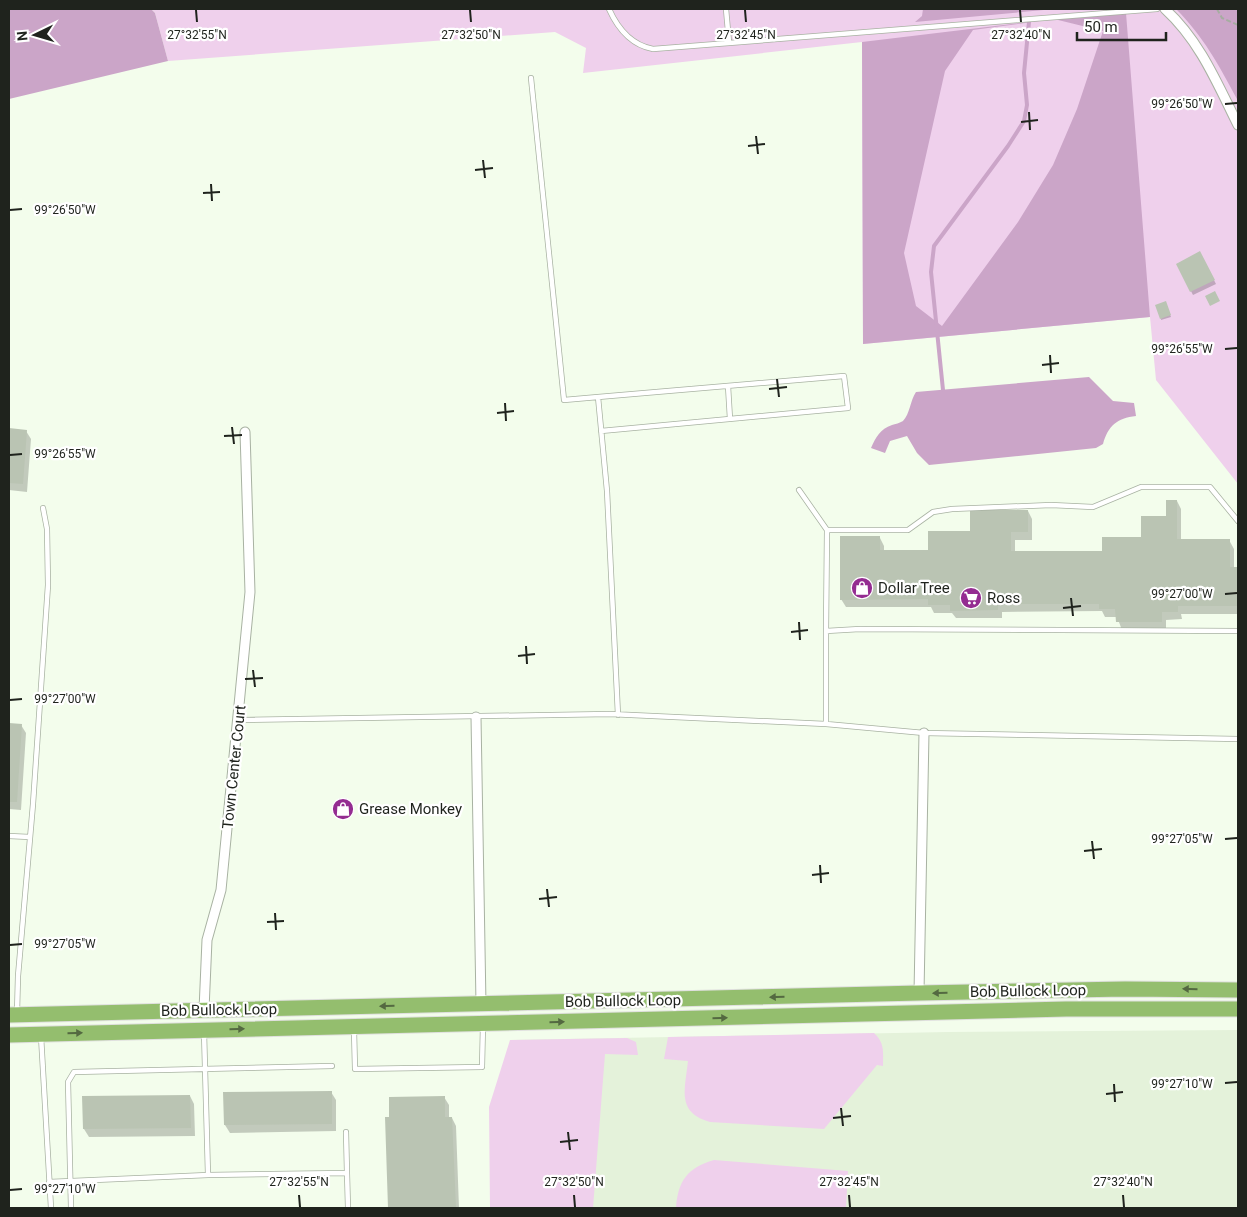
<svg xmlns="http://www.w3.org/2000/svg" width="1247" height="1217" font-family="Roboto,sans-serif">
<rect width="100%" height="100%" fill="#f3fdec"/>
<path fill="#e4f2da" d="M1238 1030V1208H504L510 1040 948 1032Z"/>
<path fill="#efd0ec" d="M151 9H1238V484L1156 380 1150 317 863 344 862 42 583 73 586 48 555 32 168 61 155 13Z
M874 1033C885 1043 883 1052 883 1066L877 1065 824 1129 710 1122C676 1113 685 1089 688 1061L664 1059 668 1037Z
M627 1038 636 1042 638 1055 605 1054 593 1208H490L489 1107 510 1040Z
M714 1160 848 1171 846 1208H676C678 1181 687 1168 714 1160Z"/>
<path fill="#cba5c8" fill-rule="evenodd" d="M9 9H151L155 13 168 61 9 99Z
M923 9H1055L915 22 922 16Z
M1176 9H1238L1237 99C1219 65 1203 36 1176 9Z
M1126 13 1150 317 863 344 862 42 1054 19ZM1054 19 1103 31 1077 109 1053 165 1018 222 942 326 916 306 904 253 945 71 973 30Z
M1089 377 1113 401 1134 403 1136 416C1117 418 1108 426 1103 444L1096 448 929 465 917 453 907 436 890 441 885 453 871 448C876 437 880 429 892 425 895 424 900 423 903 421 910 414 910 401 916 392Z"/>
<path fill="#0003" d="M1200 253 1216 284 1193 295 1177 264Z
M1166 304 1171 317 1161 320V319Z
M9 430 26 431 31 439 27 492 9 490Z
M1177 501 1181 509V540H1229L1234 549V568H1238V614H1181L1182 619 1166 620V630H1122L1117 617H1105L1102 611 1002 612V618H956L952 613H934L931 607H846L841 599 880 538 884 546V552H930L971 532 1028 511 1032 519V540H1015V553H1103L1142 538 1167 517Z
M9 709 10 724 21 725 26 733 21 810 9 809Z
M331 1092 336 1100V1131L230 1133 225 1125Z
M190 1096 194 1104 195 1136 89 1137 84 1129Z
M444 1097 449 1105V1118H452L456 1126 459 1208H389L386 1118Z"/>
<g fill="none" stroke-linecap="round" stroke-linejoin="round">
<path stroke="#cba5c8" stroke-width="4" d="M943 390 931 272 934 246 1008 146 1024 121 1027 105 1024 73 1029 22"/>
</g>
<path fill="#bac4b3" d="M1200 251 1215 280 1190 292 1176 264Z
M1215 291 1220 301 1210 306 1205 296Z
M1166 301 1171 315 1160 319 1155 305Z
M9 428 27 430 23 484 9 483Z
M1166 500H1177V539H1230V567H1238V606H1178V612H1162V622H1116L1115 609H1099V604H998V610L950 611V605H928V599L840 600V536H880V550H928V531H970V510H1028V532H1011V551H1102V537H1141V516H1166Z
M9 723 22 724 17 802H9Z
M332 1091V1124L224 1125 223 1092Z
M190 1095 191 1128 83 1129 82 1096Z
M445 1096V1117H452L456 1208H388L385 1117H389V1097Z"/>
<g fill="none" stroke-linecap="round" stroke-linejoin="round">
<g stroke="#a8b2a2" stroke-width="6">
<path id="service" d="M609 9C618 29 631 45 653 49L1157 9
M726 9 729 42
M531 78 564 400 598 397 607 491 618 715
M728 386 730 419
M598 397 844 376 848 408 601 431
M799 490 827 530H908L933 512 952 509 1051 505 1093 507 1141 487H1210L1238 521
M826 631 827 530
M1238 631 860 629 826 631V724L924 733 1238 739
M239 720 610 714 826 724
M9 836 30 837
M17 1013 18 976 33 804 48 585 47 529 43 508
M354 1030 355 1069 482 1067 483 1025
M204 1032 208 1175
M41 1036 51 1208
M346 1132 347 1173
M49 1182 208 1175 347 1173 348 1208
M71 1208 68 1082 74 1072 332 1066"/>
</g>
<g stroke="#a8b2a2" stroke-width="11">
<path id="minor" d="M1165 9C1200 41 1217 83 1238 125
M476 717 481 1004
M919 993 924 733
M204 1010 207 940 221 890 250 592 245 432"/>
</g>
<g stroke="#e0e0df" stroke-width="17">
<path id="trunk" d="M9 1015 919 993 1125 989 1238 990
M9 1035 1066 1009H1238"/>
</g>
<path stroke="#a5ada0" stroke-width="2" stroke-dasharray="5 2.5" stroke-linecap="butt" d="M1217 9 1222 18 1238 25"/>
<use href="#service" stroke="#fff" stroke-width="4.5"/>
<use href="#minor" stroke="#fff" stroke-width="9"/>
<use href="#trunk" stroke="#94be6e" stroke-width="15"/>
</g>
<defs><path id="oneway-solid" d="M-6-.8H1V-3.2L6.5 0L1 3.2V.8H-6Z" transform="scale(1.25)"/></defs>
<g fill="#546941">
<use href="#oneway-solid" transform="translate(1190 989) rotate(-179)"/>
<use href="#oneway-solid" transform="translate(940 993) rotate(179)"/>
<use href="#oneway-solid" transform="translate(777 997) rotate(178)"/>
<use href="#oneway-solid" transform="translate(387 1006) rotate(179)"/>
<use href="#oneway-solid" transform="translate(720 1018) rotate(-1)"/>
<use href="#oneway-solid" transform="translate(557 1022) rotate(-1)"/>
<use href="#oneway-solid" transform="translate(237 1029) rotate(-1)"/>
<use href="#oneway-solid" transform="translate(75 1033) rotate(-2)"/>
</g>
<path fill="none" stroke="#1f231d" stroke-width="2" d="M196 10 197 22M470 10 471 22M745 10 746 22M1020 10 1021 22M1225 104 1237 103M1029 112 1030 130M1021 122 1038 120M756 136 758 154M748 146 765 144M483 160 485 178M475 170 493 168M211 184 212 201M203 193 220 192M10 210 22 209M1225 349 1237 348M1050 355 1051 373M1042 365 1059 363M777 379 779 397M769 389 787 387M505 403 506 421M497 413 514 411M232 427 234 444M224 436 242 435M10 455 22 454M1225 594 1237 593M1071 598 1073 616M1063 608 1081 606M799 622 800 640M791 632 808 630M526 646 527 664M518 656 535 654M253 670 255 687M245 679 263 678M10 700 22 699M1225 839 1237 838M1092 841 1094 859M1084 851 1102 849M820 865 821 883M812 875 829 873M547 889 549 907M539 899 557 897M275 913 276 930M267 922 284 921M10 945 22 944M1225 1083 1237 1082M1114 1084 1115 1102M1106 1094 1123 1092M841 1108 843 1126M833 1118 851 1116M568 1132 570 1150M560 1142 578 1140M10 1190 22 1189M299 1195 300 1207M574 1195 575 1207M849 1195 850 1207M1123 1195 1124 1207"/>
<defs>
<g id="shop-disc" transform="scale(1.125)"><circle r="9.5" fill="#942c91" stroke="#fff"/><path d="M-5-2.5h2.3a2.7 3.5 0 0 1 5.4 0H5L5.5 6h-11ZM-1.5-2.5h3a1.5 2.3 0 0 0-3 0Z" fill="#fff"/></g>
<g id="supermarket-disc" transform="scale(1.125)"><circle r="9.5" fill="#942c91" stroke="#fff"/><path d="M-6-5.5h2.5l.6 2H6L4.5 2H-2.5L-4.4-4H-6ZM-1.5 3.2a1.3 1.3 0 1 0 .1 0ZM3 3.2a1.3 1.3 0 1 0 .1 0Z" fill="#fff"/></g>
</defs>
<g fill-rule="evenodd">
<use href="#shop-disc" x="862" y="588"/>
<use href="#supermarket-disc" x="971" y="598"/>
<use href="#shop-disc" x="343" y="809"/>
</g>
<g text-anchor="middle" dominant-baseline="central" stroke-width="4.5" stroke-linejoin="round" paint-order="stroke">
<g font-size="15" fill="#1f231d" stroke="#fff" text-anchor="start">
<text x="878" y="588">Dollar Tree</text>
<text x="987" y="598">Ross</text>
<text x="359" y="809">Grease Monkey</text>
</g>
<g font-size="15" fill="#1f231d" stroke="#fff">
<text transform="translate(234 767) rotate(-84)">Town Center Court</text>
<text transform="translate(1028 991) rotate(-1)">Bob Bullock Loop</text>
<text transform="translate(623 1001) rotate(-1)">Bob Bullock Loop</text>
<text transform="translate(219 1010) rotate(-1)">Bob Bullock Loop</text>
</g>
</g>
<g font-size="12" text-anchor="middle" fill="#1f231d" stroke="#fff" stroke-width="4.5" stroke-linejoin="round" paint-order="stroke">
<text x="197" y="39">27°32'55"N</text>
<text x="471" y="39">27°32'50"N</text>
<text x="746" y="39">27°32'45"N</text>
<text x="1021" y="39">27°32'40"N</text>
<text x="1182" y="108">99°26'50"W</text>
<text x="65" y="214">99°26'50"W</text>
<text x="1182" y="353">99°26'55"W</text>
<text x="65" y="458">99°26'55"W</text>
<text x="1182" y="598">99°27'00"W</text>
<text x="65" y="703">99°27'00"W</text>
<text x="1182" y="843">99°27'05"W</text>
<text x="65" y="948">99°27'05"W</text>
<text x="1182" y="1088">99°27'10"W</text>
<text x="299" y="1186">27°32'55"N</text>
<text x="574" y="1186">27°32'50"N</text>
<text x="849" y="1186">27°32'45"N</text>
<text x="1123" y="1186">27°32'40"N</text>
<text x="65" y="1193">99°27'10"W</text>
</g>
<rect width="1247" height="1217" fill="none" stroke="#1f231d" stroke-width="20"/>
<g transform="translate(35 35) rotate(265)" stroke="#ffffff" stroke-width="4" paint-order="stroke">
<path d="M0-4L9 19L0 12L-9 19Z" fill="#1f231d"/>
<text y="-8" font-size="14" font-weight="bold" text-anchor="middle" fill="#1f231d">N</text>
</g>
<path d="M1077 32v8h89v-8" fill="none" stroke="#1f231d" stroke-width="2.5"/>
<text x="1084" y="32" font-size="15" fill="#1f231d" stroke="#ffffff" stroke-width="4" paint-order="stroke">50 m</text>
</svg>
